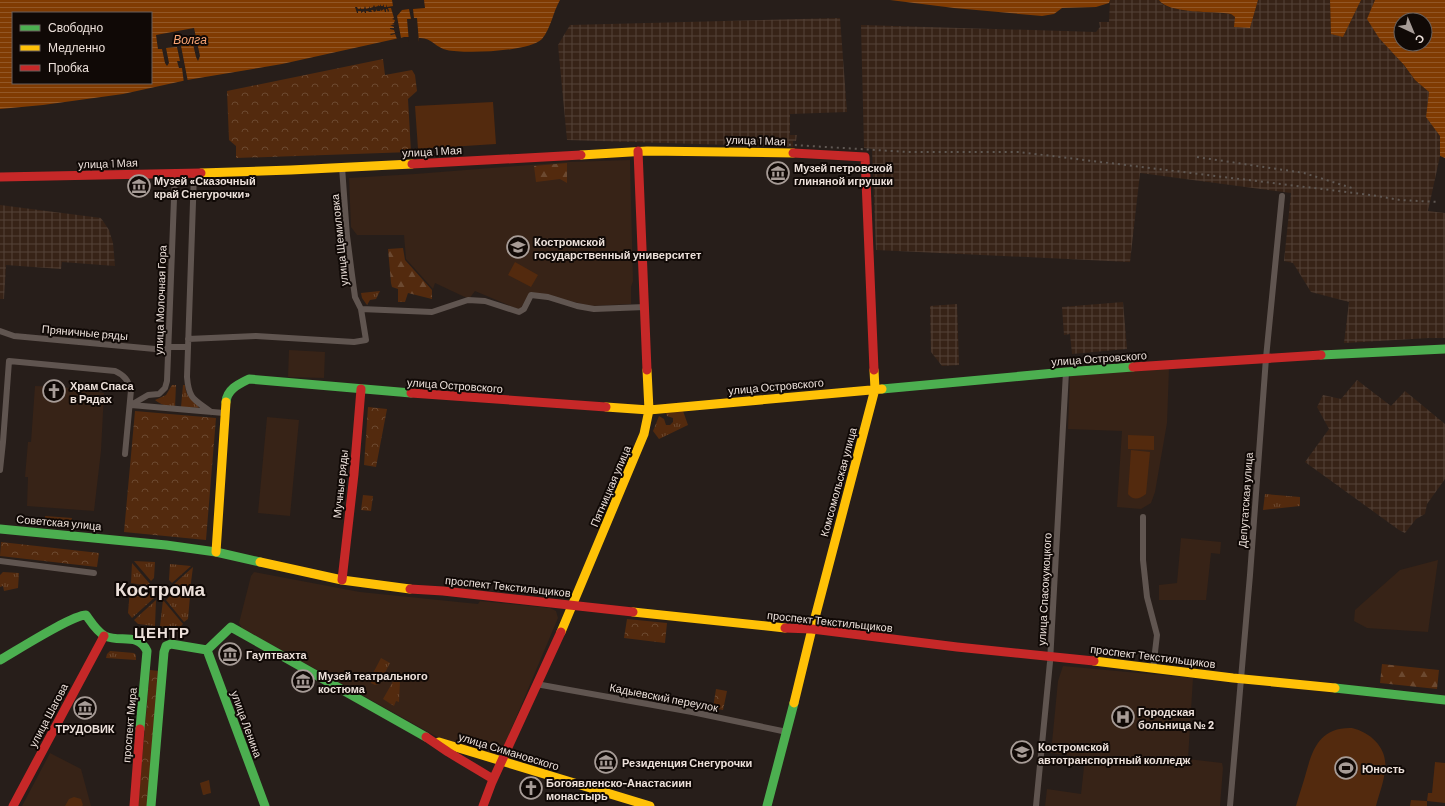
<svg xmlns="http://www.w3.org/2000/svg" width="1445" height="806" font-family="Barlow,sans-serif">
<defs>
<pattern id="industrial-grid" width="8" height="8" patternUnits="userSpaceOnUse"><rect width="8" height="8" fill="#372317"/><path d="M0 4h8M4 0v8" fill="none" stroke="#544338"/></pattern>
<pattern id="grass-tufts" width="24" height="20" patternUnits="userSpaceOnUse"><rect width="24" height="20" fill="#532a0e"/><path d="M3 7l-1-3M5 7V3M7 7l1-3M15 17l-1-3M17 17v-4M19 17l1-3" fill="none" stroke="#6c4930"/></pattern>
<pattern id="forest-firs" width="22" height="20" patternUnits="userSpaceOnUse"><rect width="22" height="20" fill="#532a0e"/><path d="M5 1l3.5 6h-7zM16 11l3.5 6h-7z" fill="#6c4930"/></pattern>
<pattern id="park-crowns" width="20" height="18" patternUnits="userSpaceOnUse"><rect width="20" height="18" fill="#532a0e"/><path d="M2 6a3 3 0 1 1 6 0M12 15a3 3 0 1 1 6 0" fill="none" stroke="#6c4930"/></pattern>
<pattern id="water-rules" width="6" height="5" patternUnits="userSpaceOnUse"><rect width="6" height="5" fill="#803b02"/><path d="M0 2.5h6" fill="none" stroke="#925726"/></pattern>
</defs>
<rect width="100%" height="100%" fill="#271e1a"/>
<path fill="#372317" d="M630 160 633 281 631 287V304L591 306 530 292 520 310 475 291 469 299 435 283 433 289 406 259 404 235H357L351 227 349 178 415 174 568 162Z
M289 350 325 352 324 378 288 377Z
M1169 368 1167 423 1155 492 1151 503 1141 509 1117 507 1122 431 1068 429 1070 376Z
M35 386 63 387 104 393 101 451 94 511 27 506 28 477H25L28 442H31Z
M267 417 299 420 290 516 258 513Z
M1181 538 1221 542 1220 554 1211 553 1206 600H1159V585L1177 583Z
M1438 560 1428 632 1367 628 1354 621 1355 610 1400 570Z
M254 572 360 592 478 604 480 601 550 608 556 611 558 618 502 751 497 755 439 738 242 628 239 623 251 576Z
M1063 666 1193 678 1188 759 1222 763 1223 768 1220 806H1045L1047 789 1081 794 1085 758 1051 753 1058 681Z
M50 753 81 769 91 806H22Z"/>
<path fill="url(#industrial-grid)" d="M1110 0H1159L1162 4 1168 7 1201 12 1231 14 1235 17V27L1250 28 1258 0H1330L1331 33 1343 37 1361 0H1375L1368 19 1415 80 1429 92 1426 116 1440 136V156L1428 211 1445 213V338H1429L1344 343 1349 302 1311 292 1293 263 1284 261 1291 193 1140 173 1130 262 876 250 872 149 864 148 861 25 1096 32 1100 27 1099 22H1109Z
M840 18 847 112 790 114V135H797L796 141H793V147L567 140 558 45 570 25Z
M0 205 101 218 109 230 113 243 115 266 62 262 61 269 6 265 4 299H0Z
M1123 302 1127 349 1072 354 1070 334 1064 335 1062 307Z
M957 304 959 365 942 366 931 352 930 306Z
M1357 380 1391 406 1405 391 1445 424V479L1427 504 1425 514 1416 519 1405 533 1399 530 1305 462 1329 429 1317 407 1323 395 1341 399Z"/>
<path fill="url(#grass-tufts)" d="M380 291 376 299 370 300 367 305 362 298 361 293Z
M172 385H176L175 407C167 406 161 405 155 400L166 395Z
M183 385H185C186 400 194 398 199 408L181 407Z
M683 411 688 425 659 439 653 431 659 416 664 419 666 425H670L673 422V418L667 416 666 413Z
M1265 494 1300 497V506L1263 510Z
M45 516 72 518 71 523 47 522 45 519Z
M134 561 155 562 154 578 151 581Z
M132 563 150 584 149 586 131 583Z
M170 564 191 566 172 583 169 580Z
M193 567 190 590 174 588 173 585Z
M3 572 19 573 18 588 4 591 3 586 0 587V575Z
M130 589 149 592 154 598 132 618 128 613Z
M172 594 190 596 188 619 184 622 166 600Z
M156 600 155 626 138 624 134 620Z
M163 600 183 624 178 629 160 626Z
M110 651 134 653 136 655V660L106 658 107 654Z
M381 658 390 663 379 684 375 685 371 683 370 679Z
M395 678 400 681 399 702 396 701 394 706 383 699Z"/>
<path fill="url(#forest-firs)" d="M567 163V183L560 179 536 182 534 166Z
M403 248 405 260 432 290V299L408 293 405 302H398V289L392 287 391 283 388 249Z
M1382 664 1439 670 1437 689 1380 683Z"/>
<path fill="url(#park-crowns)" d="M383 59 385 75 412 70 415 75 417 91 408 99 411 152 236 158V146L229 140 227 91Z
M368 407 387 409 376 467 364 465Z
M135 411 216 418 206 540 124 532Z
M363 495 373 496 371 511 361 510Z
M1 542 99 553 97 567 0 556Z
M627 619 667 623 665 643 624 638Z
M150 670 159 671 147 806H138Z
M716 689 727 691 723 710 713 708Z
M209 780 211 793 203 795 200 783Z"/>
<path fill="#532a0e" d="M493 102 496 144 418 149 415 106Z
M515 262 538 275 531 287 508 275Z
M1128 435 1154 436V450L1128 449Z
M1131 450 1150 452 1146 494C1140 499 1133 501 1128 494Z
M1352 728C1372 733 1388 749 1385 770 1384 782 1379 794 1376 806H1296C1299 795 1303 784 1306 773 1313 747 1321 727 1352 728Z
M1435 762 1445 763V803L1427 801V806H1410L1411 800 1427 801 1428 793H1432Z
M74 797 81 799 83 805 82 806H65L69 799Z"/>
<path fill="url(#water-rules)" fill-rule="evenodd" d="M0 0H560C553 12 551 28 542 39 530 52 463 54 447 50 436 48 431 37 419 38V42H409V37H404L282 64 187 80 123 94 43 105 0 109ZM13 13H151V83H13Z
M890 0H1110L1109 3 1096 7 1062 8 1054 14 1042 16 954 8Z
M1159 0H1258L1250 28 1234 27 1235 17 1231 14C1215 11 1168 14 1159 0Z
M1330 0H1361L1343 37 1331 34Z
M1375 0H1445V158L1440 156V136L1426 117 1429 92 1415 80 1404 65 1379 38 1367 19ZM1401 20H1425V44H1401Z"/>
<path fill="#271e1a" d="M392 0H424L425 8 413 9 414 18H417L419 42H409L407 19H411L409 9 402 10 397 16 401 38 397 39 395 34 391 35 390 34 395 33 394 30 390 29V28H394V27L390 25H395L392 24 394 23 395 20 392 19 394 18 391 8H388L389 11 388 12 387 9H386V12H385L384 9 381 11 380 9V11H377V9L376 11 374 12 373 10H371L372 12H369L368 11H366V13H365L364 11 361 13V11H358V13H357L355 7H357L358 9H360L361 7V9H364L365 6 366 9 369 8V6L370 8 373 7 374 5 375 7 378 6V5L379 6H380L381 4V6H383L384 4V7H386L387 4V7L393 6Z
M194 28 200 56 198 61 196 57 193 44 181 46 188 82 184 83 182 68H179L177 61H180L177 47 166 48 169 63 167 66 165 63 162 49H158L156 35Z"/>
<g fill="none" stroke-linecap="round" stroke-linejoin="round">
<path stroke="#605550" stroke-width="6" d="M194 173 187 377C189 400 194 399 211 412
M361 309 432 312 468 300 485 301 519 312 524 309 531 295 548 297 577 306 594 309 645 307
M0 331 14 336 166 350 168 352
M188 339 256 336 354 342 366 340 361 309 355 297 352 275 347 236 342 167
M168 347H188
M131 405 148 395 159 394 165 388 167 381 175 173
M131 405 224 413
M0 470 3 442 9 361 115 371C124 375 128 380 131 390L125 454
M1143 517V560L1147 597 1157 635 1153 669
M0 561 94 573
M536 684 692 712 787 732
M1036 806 1050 662 1066 372
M1230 806 1250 575 1266 358 1282 196"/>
<path stroke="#4caf50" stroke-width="9" d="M1321 355 1445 349
M882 389 1066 372 1133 367
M226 402C227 389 239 384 249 379L411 393
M0 529 166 545 216 552 260 562
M207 650 231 627 426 737
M207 650 265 806
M0 660C16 651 72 615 86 615 91 622 97 632 105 636 120 643 138 632 147 651L140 729
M1335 688 1445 700
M151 806 164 652 166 646 171 644 207 650
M767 806 794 703"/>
<path stroke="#ffc107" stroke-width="9" d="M581 155 647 151 793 153
M201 173 291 170 412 164
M606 407 649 410 882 389
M216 552 226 402
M260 562 342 580 410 589
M633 612 785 628
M561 632 644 434 649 410 647 370
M1094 661 1233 678 1335 688
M794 703 812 629 875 389 874 370
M439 742 650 806"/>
<path stroke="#c62828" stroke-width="9" d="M638 151 647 370
M793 153 865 157 874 370
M412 164 581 155
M0 177 201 173
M1133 367 1321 355
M411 393 606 407
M342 580 354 474 361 389
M410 589 443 591 633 612
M785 628 812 629 957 647 1094 661
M426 737 448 752 493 779
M13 806 104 636
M134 806 140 729
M483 806 492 782 561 632"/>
<path stroke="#605853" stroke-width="2" stroke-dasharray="2 4" stroke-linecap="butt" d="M729 141 908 152H1019L1371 195 1400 200 1438 202
M1197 157 1304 173 1352 188"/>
</g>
<defs>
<g id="museum-ring" transform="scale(1.15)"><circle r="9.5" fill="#100906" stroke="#a79c97" stroke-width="1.5"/><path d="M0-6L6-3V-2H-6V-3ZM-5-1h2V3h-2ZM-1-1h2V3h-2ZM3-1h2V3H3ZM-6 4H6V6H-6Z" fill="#a79c97"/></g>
<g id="university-ring" transform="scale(1.15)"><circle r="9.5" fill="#100906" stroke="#a79c97" stroke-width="1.5"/><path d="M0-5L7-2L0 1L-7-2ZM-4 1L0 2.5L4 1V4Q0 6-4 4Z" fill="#a79c97"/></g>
<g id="church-ring" transform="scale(1.15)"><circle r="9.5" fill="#100906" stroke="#a79c97" stroke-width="1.5"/><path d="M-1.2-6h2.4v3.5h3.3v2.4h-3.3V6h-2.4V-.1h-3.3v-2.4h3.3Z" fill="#a79c97"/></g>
<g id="hospital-ring" transform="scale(1.15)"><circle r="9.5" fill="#100906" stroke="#a79c97" stroke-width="1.5"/><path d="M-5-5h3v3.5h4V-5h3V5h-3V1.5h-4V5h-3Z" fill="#a79c97"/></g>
<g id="stadium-ring" transform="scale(1.15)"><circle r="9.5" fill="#100906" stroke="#a79c97" stroke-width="1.5"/><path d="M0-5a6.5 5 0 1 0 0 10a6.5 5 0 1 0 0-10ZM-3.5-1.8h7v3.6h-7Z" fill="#a79c97"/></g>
</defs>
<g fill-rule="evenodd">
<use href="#museum-ring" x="778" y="173"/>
<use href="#museum-ring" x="139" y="186"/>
<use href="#university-ring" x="518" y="247"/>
<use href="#church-ring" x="54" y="391"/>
<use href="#museum-ring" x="230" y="654"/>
<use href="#museum-ring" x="303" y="681"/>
<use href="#museum-ring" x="85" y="708"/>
<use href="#hospital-ring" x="1123" y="717"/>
<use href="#university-ring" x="1022" y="752"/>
<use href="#museum-ring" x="606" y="762"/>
<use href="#stadium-ring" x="1346" y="768"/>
<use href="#church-ring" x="531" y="788"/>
</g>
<g text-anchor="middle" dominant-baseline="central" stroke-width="4" stroke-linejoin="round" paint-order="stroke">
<g font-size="11" fill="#ece0da" stroke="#100906">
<text transform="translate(756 140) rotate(2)">улица 1 Мая</text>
<text transform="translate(432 151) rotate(-3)">улица 1 Мая</text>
<text transform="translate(108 163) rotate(-2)">улица 1 Мая</text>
<text transform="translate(339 240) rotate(-96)">улица Щемиловка</text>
<text transform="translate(160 300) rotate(-88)">улица Молочная Гора</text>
<text transform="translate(85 332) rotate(5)">Пряничные ряды</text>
<text transform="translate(1099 358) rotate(-4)">улица Островского</text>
<text transform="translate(455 385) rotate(4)">улица Островского</text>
<text transform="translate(776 386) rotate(-5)">улица Островского</text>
<text transform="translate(838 482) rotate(-75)">Комсомольская улица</text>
<text transform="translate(340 484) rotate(-84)">Мучные ряды</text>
<text transform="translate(610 486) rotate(-67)">Пятницкая улица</text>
<text transform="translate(1245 500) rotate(-86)">Депутатская улица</text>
<text transform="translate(59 522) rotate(5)">Советская улица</text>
<text transform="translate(508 586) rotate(6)">проспект Текстильщиков</text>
<text transform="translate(1044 589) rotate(-87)">улица Спасокукоцкого</text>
<text transform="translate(830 621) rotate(6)">проспект Текстильщиков</text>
<text transform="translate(1153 656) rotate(7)">проспект Текстильщиков</text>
<text transform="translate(664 697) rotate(11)">Кадыевский переулок</text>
<text transform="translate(48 715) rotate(-62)">улица Шагова</text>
<text transform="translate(247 724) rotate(70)">улица Ленина</text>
<text transform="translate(129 725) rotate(-85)">проспект Мира</text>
<text transform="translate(509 751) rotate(17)">улица Симановского</text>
</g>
<g font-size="11" font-weight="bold" fill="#ece0da" stroke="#100906" text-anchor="start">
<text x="794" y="167">Музей петровской<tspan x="794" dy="13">глиняной игрушки</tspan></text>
<text x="154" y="180">Музей «Сказочный<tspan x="154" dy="13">край Снегурочки»</tspan></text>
<text x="534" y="241">Костромской<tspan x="534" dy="13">государственный университет</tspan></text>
<text x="70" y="385">Храм Спаса<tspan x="70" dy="13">в Рядах</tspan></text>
<text x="246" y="654">Гауптвахта</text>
<text x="318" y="675">Музей театрального<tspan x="318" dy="13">костюма</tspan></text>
<text x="1138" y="711">Городская<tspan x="1138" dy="13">больница № 2</tspan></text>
<text x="85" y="728" text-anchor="middle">ТРУДОВИК</text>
<text x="1038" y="746">Костромской<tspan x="1038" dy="13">автотранспортный колледж</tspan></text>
<text x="622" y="762">Резиденция Снегурочки</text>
<text x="1362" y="768">Юность</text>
<text x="546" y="782">Богоявленско-Анастасиин<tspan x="546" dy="13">монастырь</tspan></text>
</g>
<g font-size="12" font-style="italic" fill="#fda877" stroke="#100906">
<text x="190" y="39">Волга</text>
</g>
<g font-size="15" font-weight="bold" letter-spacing="1" fill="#ece0da" stroke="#100906">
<text x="162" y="632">ЦЕНТР</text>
</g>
<g font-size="19" font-weight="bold" fill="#ece0da" stroke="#100906">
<text x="160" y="588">Кострома</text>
</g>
</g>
<rect x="12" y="12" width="140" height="72" fill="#100906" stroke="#685f5b"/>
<rect x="20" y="25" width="20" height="6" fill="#4caf50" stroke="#685f5b"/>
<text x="48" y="32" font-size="12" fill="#ece0da">Свободно</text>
<rect x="20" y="45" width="20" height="6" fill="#ffc107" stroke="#685f5b"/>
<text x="48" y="52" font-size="12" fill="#ece0da">Медленно</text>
<rect x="20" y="65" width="20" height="6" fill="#c62828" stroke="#685f5b"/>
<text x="48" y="72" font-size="12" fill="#ece0da">Пробка</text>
<g transform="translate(1413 32) rotate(136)"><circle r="19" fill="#100906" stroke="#685f5b"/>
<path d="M0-3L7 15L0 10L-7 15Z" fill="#a79c97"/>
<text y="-6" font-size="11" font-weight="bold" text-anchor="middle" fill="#ece0da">С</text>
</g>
</svg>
